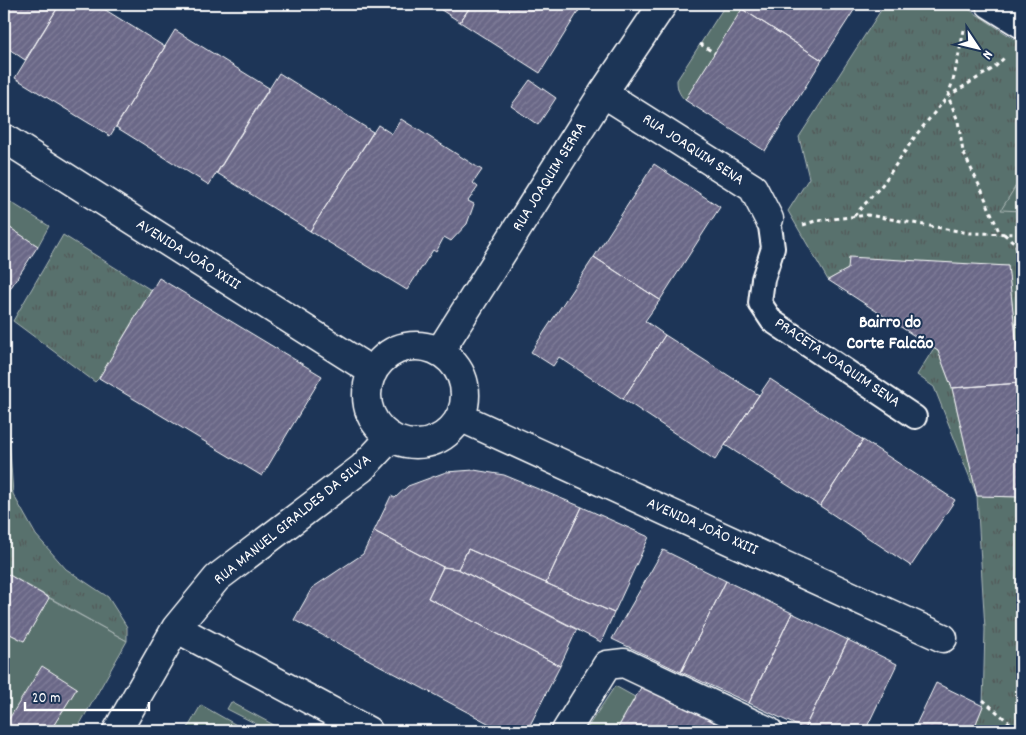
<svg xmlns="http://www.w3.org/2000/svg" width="1026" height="735" font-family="Dekko,sans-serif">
<defs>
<pattern id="grass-tufts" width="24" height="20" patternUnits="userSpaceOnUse" patternTransform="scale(1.25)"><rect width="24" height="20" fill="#59716d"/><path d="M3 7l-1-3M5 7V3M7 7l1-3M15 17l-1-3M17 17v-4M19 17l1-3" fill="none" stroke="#515958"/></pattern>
<pattern id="building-hatch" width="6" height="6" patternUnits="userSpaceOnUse" patternTransform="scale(1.25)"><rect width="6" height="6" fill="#6a6787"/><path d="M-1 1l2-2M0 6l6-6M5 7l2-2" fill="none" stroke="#807e99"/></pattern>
</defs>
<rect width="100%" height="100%" fill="#1d3557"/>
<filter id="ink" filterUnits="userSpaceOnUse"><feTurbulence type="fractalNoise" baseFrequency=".02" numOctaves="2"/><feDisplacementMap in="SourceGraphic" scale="10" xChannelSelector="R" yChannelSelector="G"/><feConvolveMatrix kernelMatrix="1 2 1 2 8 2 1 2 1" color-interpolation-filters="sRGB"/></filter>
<g filter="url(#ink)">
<path fill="url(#grass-tufts)" stroke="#acb8b6" d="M885 4H961L1022 44V176L1002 209 1022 211V398L1008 266 848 269 828 280 788 211 809 178 799 137Z
M63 235 151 290 99 378 95 382 13 321Z
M934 348 938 351 952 388 977 496 1022 497V731H973L983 706 985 629 977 496 934 387 917 375Z
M4 366 13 494 36 535 66 569 108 597 127 627V641L4 572Z"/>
<path fill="#59716d" stroke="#acb8b6" d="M726 4H746L685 100C679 94 677 89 677 80Z
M1022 176V211L1001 210Z
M4 198 49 226 38 246 4 224Z
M49 598 127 641 76 731H50L77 688 7 722 4 720C4 707 2 692 4 680 5 671 8 665 4 657V631L24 641Z
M615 686 635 697 616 731H585Z
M231 702 285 731H270L227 709Z
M201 705 247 731H186Z"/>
<path fill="url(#building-hatch)" stroke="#fff" d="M4 4H60L25 60 9 49 4 56Z
M60 4H96L165 47 110 136 15 78Z
M432 4H472L460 22Z
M472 4H583L540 73 460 22Z
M746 4H858L822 60 742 9Z
M742 9 822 60 765 151 685 100Z
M175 30 269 88 209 185 116 127Z
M279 73 373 132 310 231 217 173Z
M530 80 556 98 538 125 511 106Z
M401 119 482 170 473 183 478 187 468 201 474 204 467 224 451 241 444 237 436 252 433 250 407 290 310 231 378 125 392 134Z
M654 164 720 207 660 300 594 257Z
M4 224 38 246 4 298Z
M594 257 660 300 645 321 665 335 623 399 559 357 553 366 531 352Z
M849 257 1008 266 1021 383 952 388 938 351 828 280 848 269Z
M159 278 322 376 262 476 99 378Z
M665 335 759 395 715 460 623 399Z
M770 379 863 440 820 506 725 445Z
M1021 383 1022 398V497L977 496 952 388Z
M863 440 955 500 911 566 820 506Z
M474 470 504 475 582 507 546 583 468 549 458 569 443 567 374 531 391 496 395 498 408 486 446 472Z
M582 507 649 537 614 613 546 583Z
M374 531 443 567 428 598 560 666 528 729 521 725 516 731 505 726 503 731 294 620 312 588 363 554Z
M468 549 614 613 601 642 458 569Z
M663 550 726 581 681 672 612 639Z
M443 567 458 569 577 629 560 666 428 598Z
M4 572 49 598 24 641 4 631Z
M726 581 792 613 749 703 681 672Z
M792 613 848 640 804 729 749 703Z
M848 640 897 664 865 731H808L804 729Z
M42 666 77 688 50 731H7V722Z
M936 683 983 706 973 731H913Z
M643 684 715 721 709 731H616Z"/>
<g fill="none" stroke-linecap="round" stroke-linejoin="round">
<g stroke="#fff" stroke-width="26">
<path id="lane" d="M769 219 773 248 763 279 760 303 772 321 915 417"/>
</g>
<g stroke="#fff" stroke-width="31">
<path id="street" d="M990 4 1022 24
M603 93 753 188 769 219
M4 138 373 372
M367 395a49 49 0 1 1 98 0a49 49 0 1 1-98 0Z
M440 351 603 93 663 4
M460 417 943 638
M176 628 368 731
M117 731 176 628 217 578 362 468 391 437
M566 731 607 665 624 663 768 731"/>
</g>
<path stroke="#fff" stroke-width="3" stroke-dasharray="4 4" stroke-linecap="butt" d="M964 30 954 77 948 96 958 121 963 152 982 191 1000 234
M700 44 715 53
M854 216 882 185 916 135 948 96 994 68 1006 56
M803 225 815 221 868 215 969 233 1022 234
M1004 234 1016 244 1022 277
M983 700 1019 731"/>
<use href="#lane" stroke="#1d3557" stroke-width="22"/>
<use href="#street" stroke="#1d3557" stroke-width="28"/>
</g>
</g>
<g text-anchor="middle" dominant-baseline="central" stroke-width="4" stroke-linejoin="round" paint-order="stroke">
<g font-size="16" fill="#fff" stroke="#1d3557">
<text transform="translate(693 150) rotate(33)">RUA JOAQUIM SENA</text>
<text transform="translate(550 177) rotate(-58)">RUA JOAQUIM SERRA</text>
<text transform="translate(188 255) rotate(32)">AVENIDA JOÃO XXIII</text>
<text transform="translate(837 363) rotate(34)">PRACETA JOAQUIM SENA</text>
<text transform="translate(293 520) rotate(-39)">RUA MANUEL GIRALDES DA SILVA</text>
<text transform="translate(702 527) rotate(24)">AVENIDA JOÃO XXIII</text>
</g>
<g font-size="18" font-weight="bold" fill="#fff" stroke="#1d3557">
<text x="890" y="323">Bairro do<tspan x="890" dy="21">Corte Falcão</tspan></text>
</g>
</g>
<rect width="1026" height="735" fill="none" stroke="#1d3557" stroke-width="20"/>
<rect x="10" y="10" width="1006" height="715" fill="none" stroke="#fff" stroke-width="2" filter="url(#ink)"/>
<g transform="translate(978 48) rotate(125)" stroke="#1d3557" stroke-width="4" paint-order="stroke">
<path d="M0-4L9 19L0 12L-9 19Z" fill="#ffffff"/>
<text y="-8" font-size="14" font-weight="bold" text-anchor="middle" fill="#ffffff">N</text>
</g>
<path d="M25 702v8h124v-8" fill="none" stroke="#ffffff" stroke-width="2.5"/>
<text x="32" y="702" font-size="15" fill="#ffffff" stroke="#1d3557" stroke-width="4" paint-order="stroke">20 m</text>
</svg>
